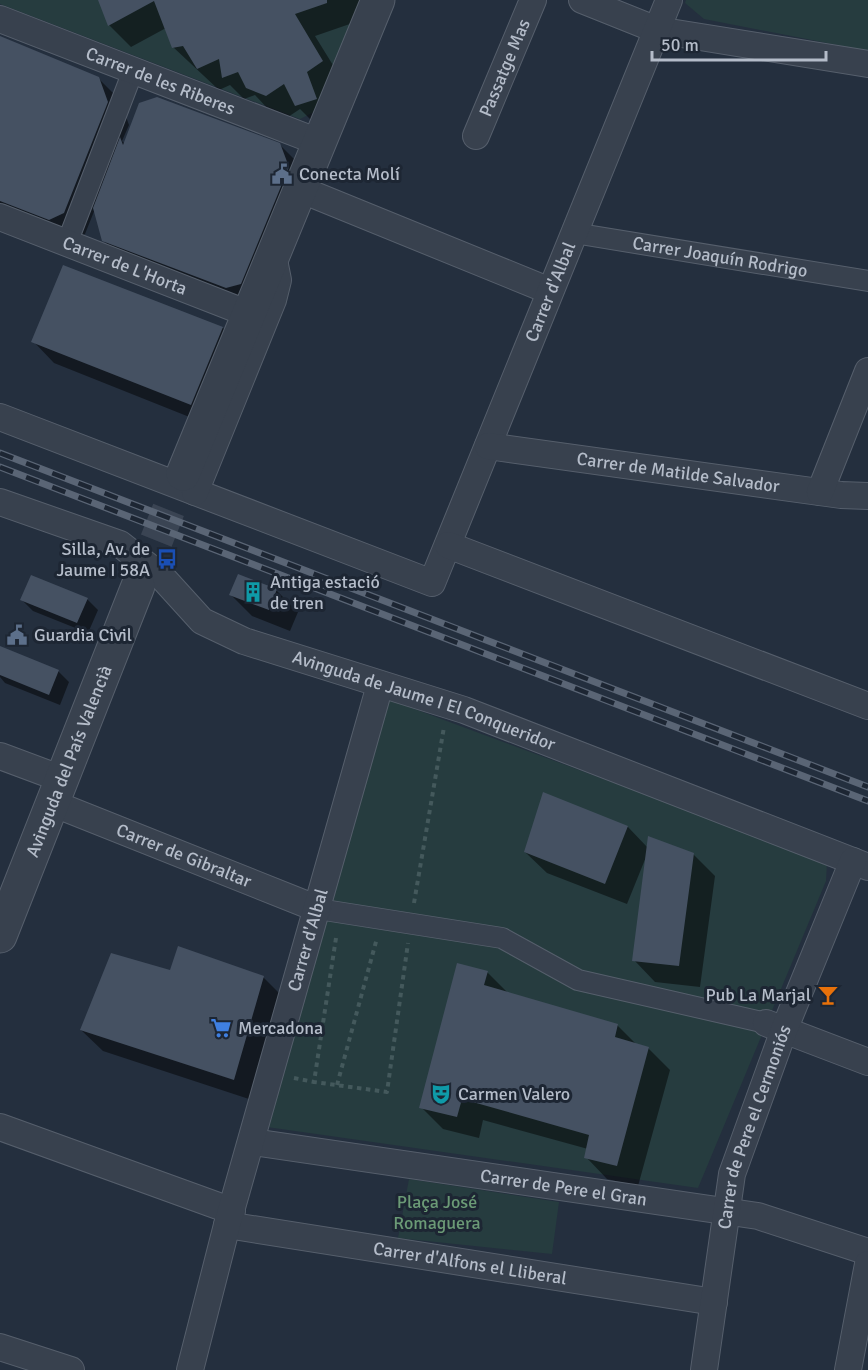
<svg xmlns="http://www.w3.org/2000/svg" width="868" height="1370" font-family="Signika,sans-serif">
<rect width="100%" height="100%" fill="#242f3e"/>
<path fill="#263c3f" d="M0 0H360L318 110 300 119 0 4Z
M686 0H868V51L704 19 685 3Z
M385 698 827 862 826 881 698 1188 260 1126Z
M409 1179 559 1202 552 1254 398 1238Z"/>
<path fill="#0007" d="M99 0H366L373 16 315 36 344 83 318 127 300 109 288 117 269 110 255 95 244 99 230 85 219 90 173 47 166 28 131 47 109 25Z
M0 37 98 78 120 100 129 125 122 141 125 144H279L301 166 262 305 125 262 103 240 95 209 85 234 71 241 0 212Z
M223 328 244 349 212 426 54 363 33 341Z
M276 590 298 612 290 631 252 616 231 595Z
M87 599 98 610 88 633 33 611 22 600Z
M0 658 58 671 69 682 60 705 5 683 0 677Z
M544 794 628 827 648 848 693 854 715 876 700 987 655 982 634 960 646 857 627 904 547 873 525 852Z
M179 948 264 978 285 999 255 1101 103 1051 81 1030 171 972Z
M487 972 509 994 617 1025 637 1045 648 1048 670 1070 638 1186 607 1179 586 1157 588 1149 483 1120 479 1138 443 1129 421 1107Z"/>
<path fill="#455162" d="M98 0H327V3L295 14 323 61 307 72 317 99 295 106 284 84 266 96 246 88 238 72 222 78 219 59 197 69 183 46 172 48 154 1 108 26Z
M0 36 99 77 108 102 64 213 49 220 0 201Z
M157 97 280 143 289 167 241 284 226 288 102 241 93 208 120 137 123 145 139 103Z
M63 265 223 327 191 405 31 342Z
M238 574 277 589 269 610 229 595Z
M31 575 88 598 77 623 20 600Z
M0 646 59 670 49 695 0 675Z
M543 792 628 826 605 884 524 852Z
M648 836 694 853 679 966 632 961Z
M178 946 264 976 234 1080 80 1030 111 953 170 970Z
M457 963 488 971 484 985 618 1024 615 1037 649 1047 617 1166 584 1158 589 1135 462 1099 457 1117 419 1108Z"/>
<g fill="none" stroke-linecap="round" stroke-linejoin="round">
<path stroke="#3a4453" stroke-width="33" stroke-dasharray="33 16" stroke-linecap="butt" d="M138 586 183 474"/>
<g stroke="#565f6c" stroke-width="22">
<g id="pedestrian">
<path id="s1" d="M574 233 868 281"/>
<path d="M67 243 133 71"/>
<path d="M318 909 502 938 578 980 766 1023"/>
</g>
</g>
<g stroke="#565f6c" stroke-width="28">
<g id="minor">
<path d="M582 0 657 30 868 64"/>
<path id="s2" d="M0 19 321 143"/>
<path id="s3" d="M476 136 533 0"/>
<path d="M302 190 550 291"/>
<path id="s4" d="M0 217 249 314"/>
<path id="s5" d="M0 417 432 583 669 0"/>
<path id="s6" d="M488 446 841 495 868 496"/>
<path d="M195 492 273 300 278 280 275 265"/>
<path d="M820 492 868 371"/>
<path id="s7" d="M0 502 120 544 162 577 202 621 244 641 464 710 868 867"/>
<path d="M448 545 868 706"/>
<path d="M0 756 62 779"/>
<path id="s8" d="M52 803 318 909"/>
<path d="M766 1023 868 1062"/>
<path d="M0 1127 232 1211"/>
<path id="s9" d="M253 1142 758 1216 868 1252"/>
<path id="s10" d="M227 1225 714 1302"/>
<path d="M0 1347 71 1370"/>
<path id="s11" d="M190 1370 227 1225 380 685"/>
<path id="s12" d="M704 1370 732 1174 784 1030 853 861"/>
<path d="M848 1370 868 1264"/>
</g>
</g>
<g stroke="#565f6c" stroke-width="35">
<g id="tertiary">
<path d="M183 474 378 0"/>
<path id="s13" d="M0 936 138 586"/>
</g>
</g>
<path stroke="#44595c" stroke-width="4" stroke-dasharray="4.5 4.5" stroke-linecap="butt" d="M414 903 444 727
M336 938 314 1082 387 1092 408 943
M294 1078 314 1082
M337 1085 377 938"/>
<use href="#pedestrian" stroke="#38414e" stroke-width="20"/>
<use href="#minor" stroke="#38414e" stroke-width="26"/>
<use href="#tertiary" stroke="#38414e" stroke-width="33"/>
<g stroke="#5a6575" stroke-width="7">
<path id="rail" d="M0 453 868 787
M0 467 868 801"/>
</g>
<use href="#rail" stroke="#1d2633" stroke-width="4.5" stroke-dasharray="14" stroke-linecap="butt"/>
</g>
<defs>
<g id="civic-bare" transform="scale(1.62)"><path d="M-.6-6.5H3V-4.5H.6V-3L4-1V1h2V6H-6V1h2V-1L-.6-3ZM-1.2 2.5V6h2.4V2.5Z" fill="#5c6f8a" stroke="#1d2633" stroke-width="2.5" paint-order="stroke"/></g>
<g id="bus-bare" transform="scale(1.62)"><path d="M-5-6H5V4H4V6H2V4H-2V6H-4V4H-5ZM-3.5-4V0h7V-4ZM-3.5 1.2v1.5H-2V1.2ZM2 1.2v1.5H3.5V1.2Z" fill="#1a4fb4" stroke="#1d2633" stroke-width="2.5" paint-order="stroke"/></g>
<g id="building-bare" transform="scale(1.62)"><path d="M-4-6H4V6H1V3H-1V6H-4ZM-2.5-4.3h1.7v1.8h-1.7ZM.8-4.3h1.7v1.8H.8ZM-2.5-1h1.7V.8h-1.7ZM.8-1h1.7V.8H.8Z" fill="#0f9aa8" stroke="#1d2633" stroke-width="2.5" paint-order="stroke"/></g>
<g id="bar-bare" transform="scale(1.62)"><path d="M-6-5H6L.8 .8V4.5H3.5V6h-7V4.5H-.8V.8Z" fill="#e8710a" stroke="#1d2633" stroke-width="2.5" paint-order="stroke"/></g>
<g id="supermarket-bare" transform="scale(1.62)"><path d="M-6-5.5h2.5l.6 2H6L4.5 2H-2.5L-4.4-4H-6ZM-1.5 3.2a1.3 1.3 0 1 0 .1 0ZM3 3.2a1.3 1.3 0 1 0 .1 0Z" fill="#3f7fe0" stroke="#1d2633" stroke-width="2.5" paint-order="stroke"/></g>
<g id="theatre-bare" transform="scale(1.62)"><path d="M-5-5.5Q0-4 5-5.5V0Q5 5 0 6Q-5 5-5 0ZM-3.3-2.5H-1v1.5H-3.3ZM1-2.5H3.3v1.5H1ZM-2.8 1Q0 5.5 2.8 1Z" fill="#0f9aa8" stroke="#1d2633" stroke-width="2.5" paint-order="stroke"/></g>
</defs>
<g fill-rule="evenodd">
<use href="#civic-bare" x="282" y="174"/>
<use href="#bus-bare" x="167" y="559"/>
<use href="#building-bare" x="253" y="592"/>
<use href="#civic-bare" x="17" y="635"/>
<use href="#bar-bare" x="828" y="995"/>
<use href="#supermarket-bare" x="221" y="1028"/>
<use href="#theatre-bare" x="441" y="1094"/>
</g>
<g text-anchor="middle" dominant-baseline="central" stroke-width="6" stroke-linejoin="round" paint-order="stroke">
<g font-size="18" fill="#b4bcc9" stroke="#1d2633">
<text stroke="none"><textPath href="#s3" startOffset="74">Passatge Mas</textPath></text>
<text stroke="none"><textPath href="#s2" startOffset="172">Carrer de les Riberes</textPath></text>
<text stroke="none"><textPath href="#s1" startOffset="148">Carrer Joaquín Rodrigo</textPath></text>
<text stroke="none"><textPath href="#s4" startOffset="134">Carrer de L'Horta</textPath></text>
<text stroke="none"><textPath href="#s5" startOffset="777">Carrer d'Albal</textPath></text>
<text stroke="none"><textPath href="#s6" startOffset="192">Carrer de Matilde Salvador</textPath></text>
<text stroke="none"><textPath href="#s7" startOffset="476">Avinguda de Jaume I El Conqueridor</textPath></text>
<text stroke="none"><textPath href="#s13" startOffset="188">Avinguda del País Valencià</textPath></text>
<text stroke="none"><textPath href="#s8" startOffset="142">Carrer de Gibraltar</textPath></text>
<text stroke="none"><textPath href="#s11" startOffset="446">Carrer d'Albal</textPath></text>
<text stroke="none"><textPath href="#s12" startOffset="249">Carrer de Pere el Cermoniós</textPath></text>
<text stroke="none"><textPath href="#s9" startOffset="314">Carrer de Pere el Gran</textPath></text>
<text stroke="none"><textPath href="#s10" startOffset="246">Carrer d'Alfons el Lliberal</textPath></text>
</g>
<g font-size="18" fill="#b4bcc9" stroke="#1d2633" text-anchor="start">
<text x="299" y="174">Conecta Molí</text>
<text x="150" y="549" text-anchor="end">Silla, Av. de<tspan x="150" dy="21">Jaume I 58A</tspan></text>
<text x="270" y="582">Antiga estació<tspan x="270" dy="21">de tren</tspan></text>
<text x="34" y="635">Guardia Civil</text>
<text x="811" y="995" text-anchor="end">Pub La Marjal</text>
<text x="238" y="1028">Mercadona</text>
<text x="458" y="1094">Carmen Valero</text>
</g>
<g font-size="18" fill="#6b9a76" stroke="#1d2633">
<text x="437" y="1202">Plaça José<tspan x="437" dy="21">Romaguera</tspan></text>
</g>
</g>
<path d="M652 51v9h174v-9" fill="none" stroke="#b4bcc9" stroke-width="3"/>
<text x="661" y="51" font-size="18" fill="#b4bcc9" stroke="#1d2633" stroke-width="4.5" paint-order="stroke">50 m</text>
</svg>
